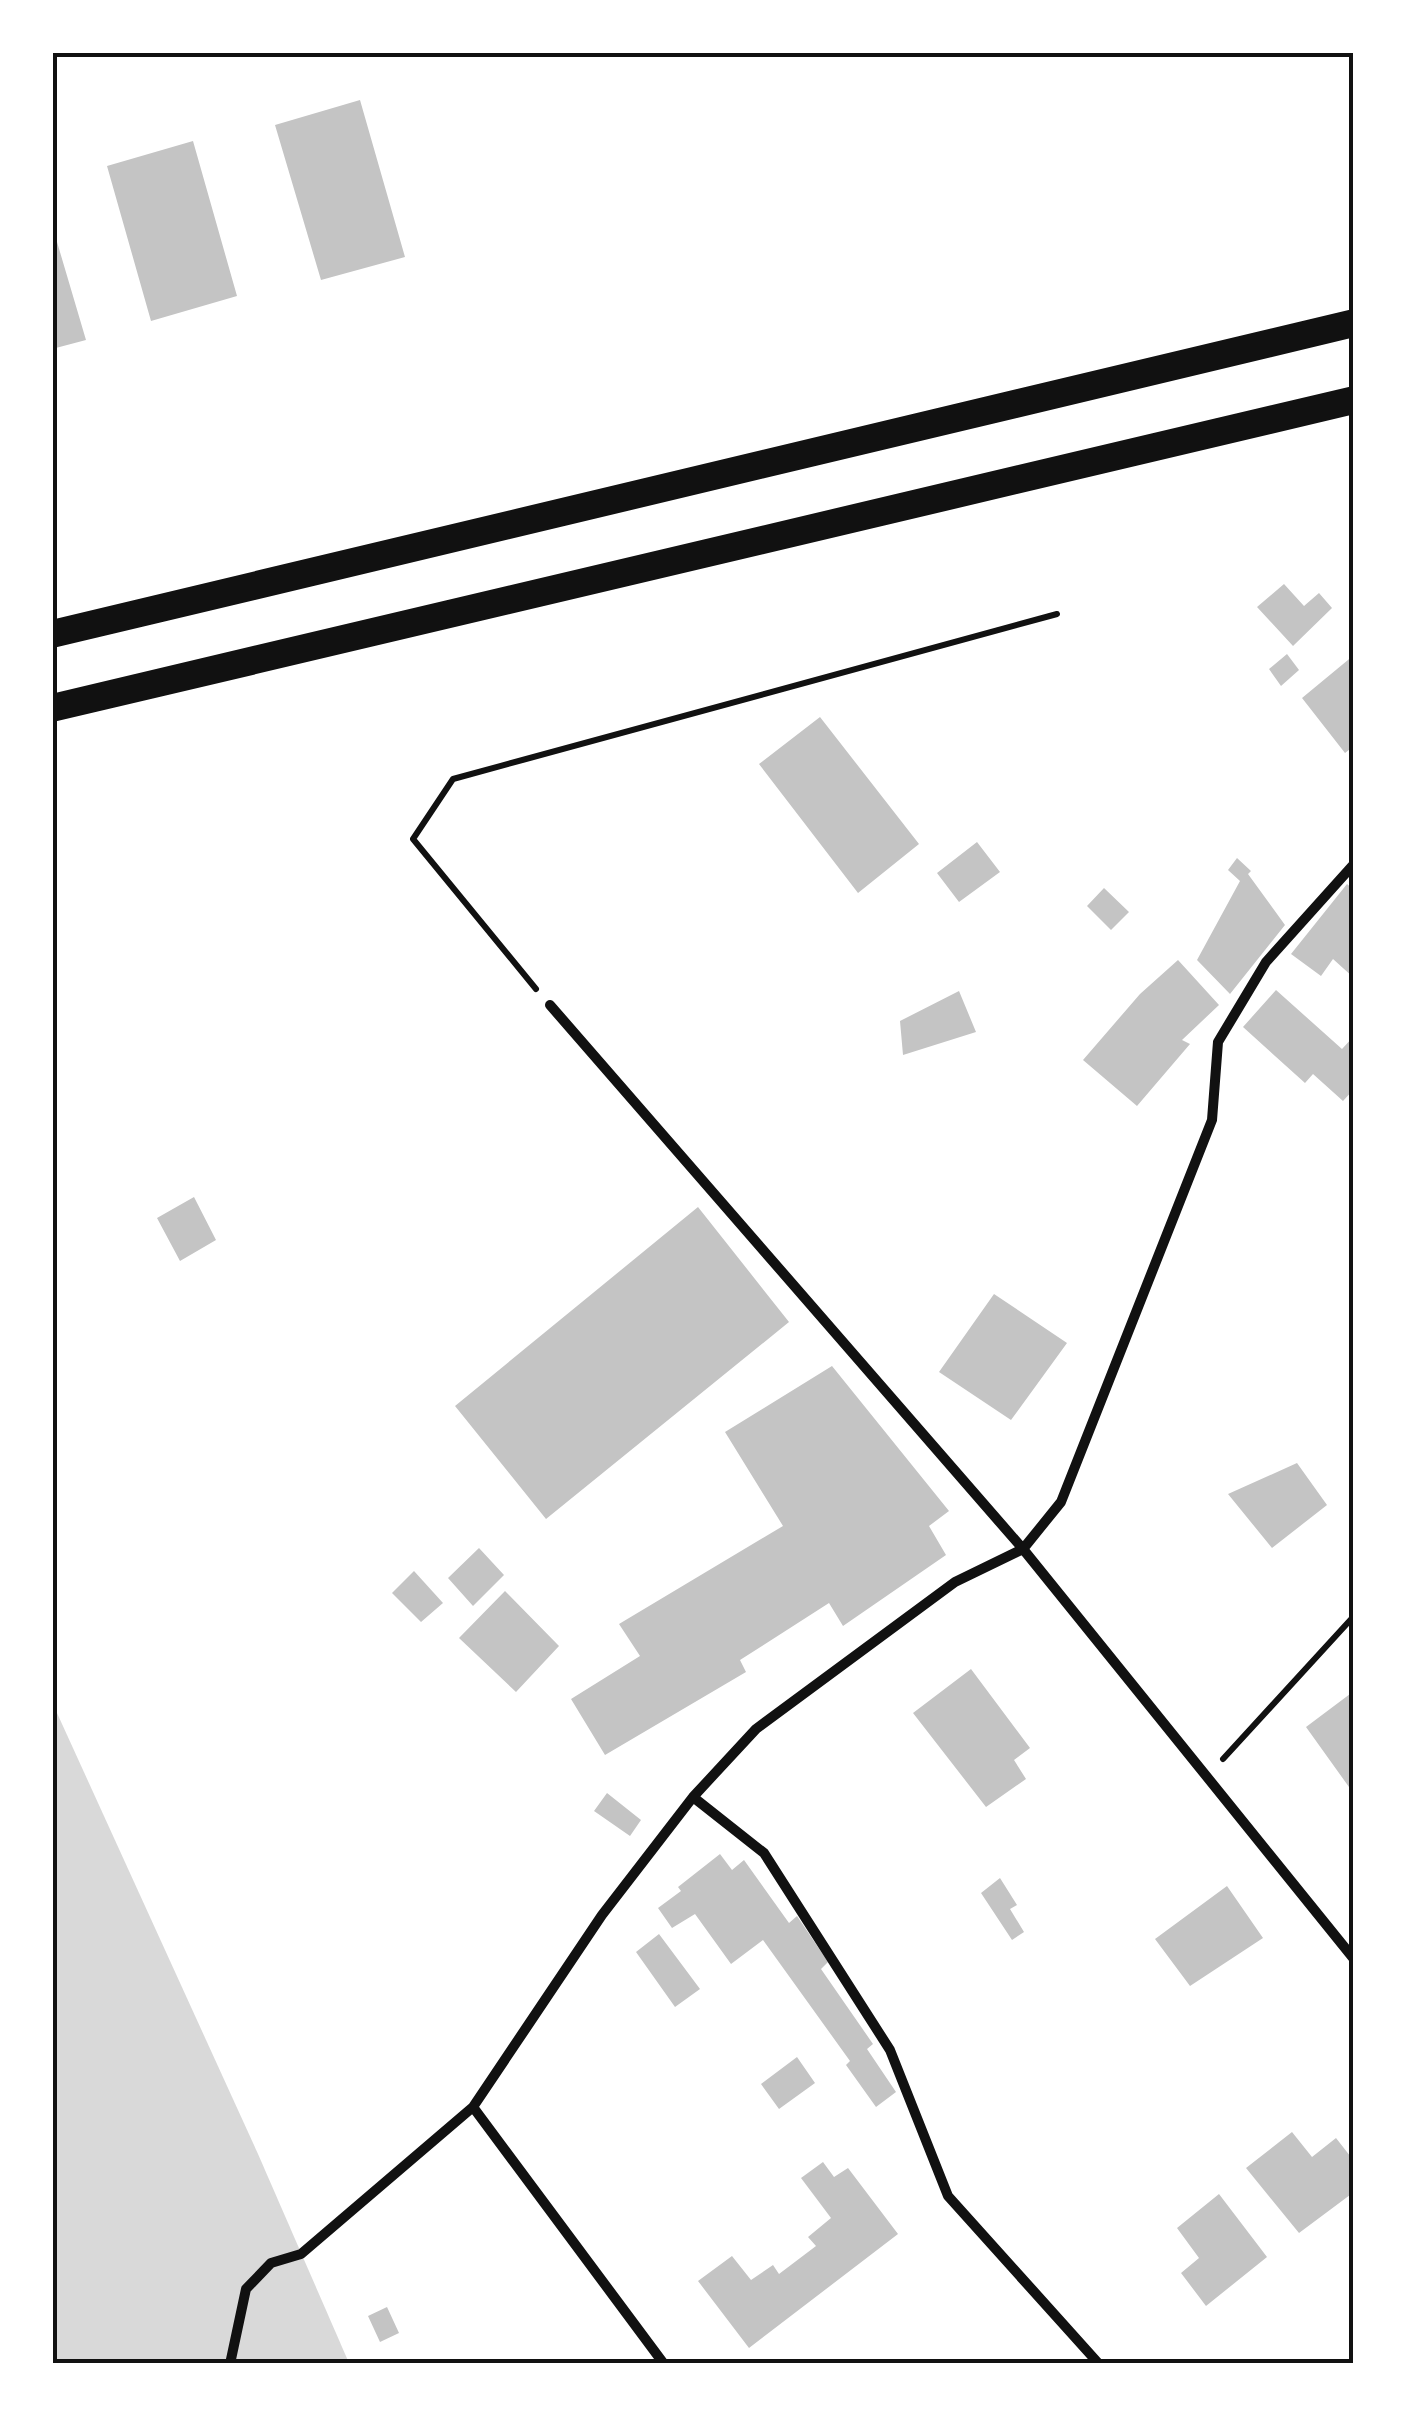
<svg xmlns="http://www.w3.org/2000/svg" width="1406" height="2416" font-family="Inter,sans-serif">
<rect width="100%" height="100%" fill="#fff"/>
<path fill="#d9d9d9" d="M52 1702 258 2154 349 2363H53Z"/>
<path fill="#c4c4c4" d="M360 100 405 257 321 280 275 125Z
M193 141 237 296 151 321 107 166Z
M52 225 86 340 52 349Z
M1284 584 1304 606 1319 593 1332 608 1293 646 1257 607Z
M1287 654 1299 670 1281 686 1269 669Z
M1354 655V746L1345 753 1302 698Z
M820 717 919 844 858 893 759 764Z
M977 842 1000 872 959 902 937 873Z
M1237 858 1251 871 1248 874 1285 925 1230 994 1197 960 1240 881 1228 870Z
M1347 884 1354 890V978L1333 959 1321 976 1291 954Z
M1104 888 1129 912 1111 930 1087 906Z
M1178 960 1219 1005 1182 1040 1190 1044 1137 1106 1083 1060 1140 994Z
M1276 990 1342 1049 1354 1036V1089L1343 1101 1313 1074 1305 1083 1243 1027Z
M959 991 976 1032 903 1055 900 1021Z
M194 1197 216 1240 180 1261 157 1218Z
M698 1207 789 1322 546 1519 455 1406Z
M994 1294 1067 1343 1011 1420 939 1372Z
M832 1366 949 1511 929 1526 946 1555 843 1626 829 1603 740 1660 746 1672 605 1755 571 1699 640 1656 619 1624 783 1526 725 1432Z
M1297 1463 1327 1505 1272 1548 1228 1494Z
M479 1548 504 1575 473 1606 448 1578Z
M414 1571 443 1603 421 1622 392 1593Z
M505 1591 559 1646 516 1692 459 1638Z
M971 1669 1030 1748 1014 1760 1026 1779 986 1807 913 1713Z
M1354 1691V1794L1306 1727Z
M607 1793 641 1820 630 1836 594 1811Z
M720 1854 732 1870 744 1860 789 1923 797 1916 828 1962 821 1969 873 2044 867 2049 896 2092 876 2107 846 2065 850 2061 763 1940 731 1964 695 1914 672 1928 658 1908 681 1891 678 1887Z
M1000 1878 1017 1905 1010 1909 1024 1932 1012 1940 981 1893Z
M1227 1886 1263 1938 1190 1986 1155 1939Z
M659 1934 700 1989 675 2007 636 1952Z
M797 2057 815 2083 779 2109 761 2084Z
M1292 2132 1312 2157 1336 2138 1354 2161V2192L1299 2233 1246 2168Z
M823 2162 834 2177 848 2168 898 2234 749 2348 698 2281 732 2256 751 2280 773 2265 779 2274 816 2246 808 2237 831 2218 801 2178Z
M1219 2194 1267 2257 1206 2306 1181 2273 1199 2258 1177 2228Z
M387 2307 399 2333 380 2342 368 2316Z"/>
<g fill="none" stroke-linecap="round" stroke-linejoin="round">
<path stroke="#111" stroke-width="6" d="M536 989 413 839 453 779 1057 614
M1223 1759 1354 1616"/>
<path stroke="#111" stroke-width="10" d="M550 1005 1023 1549 1354 1959
M693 1797 764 1853 890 2050 948 2196 1099 2364
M473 2107 664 2364
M230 2364 246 2289 271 2263 301 2254 473 2107 602 1915 693 1797 756 1729 955 1582 1023 1549 1061 1502 1212 1120 1218 1042 1266 962 1354 864"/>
<path stroke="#111" stroke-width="28" d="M52 634 1354 323
M52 708 1354 400"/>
</g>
<rect width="1406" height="2416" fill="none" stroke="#ffffff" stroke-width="110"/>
<rect x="55" y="55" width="1296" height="2306" fill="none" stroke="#111" stroke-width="4"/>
</svg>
